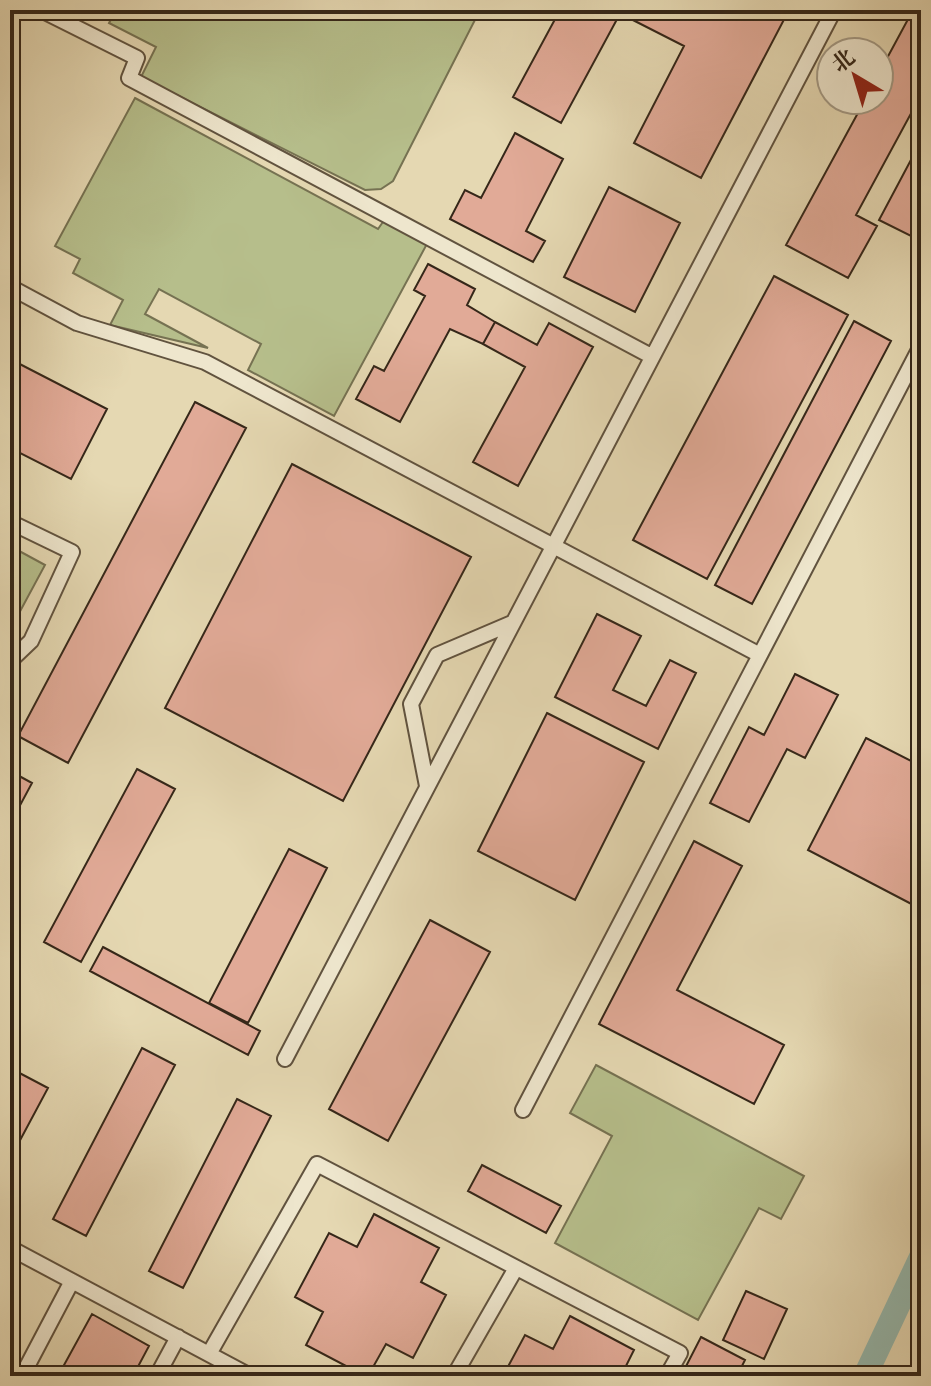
<svg xmlns="http://www.w3.org/2000/svg" width="931" height="1386" font-family="'Sorts Mill Goudy','Noto Serif SC',serif">
<rect width="100%" height="100%" fill="#e5d8b2"/>
<filter id="stains"><feTurbulence type="fractalNoise" baseFrequency=".0025" numOctaves="4"/><feColorMatrix values="0 0 0 0 .2 0 0 0 0 .09 0 0 0 0 .02 0 0 0 .5 -.17"/></filter>
<radialGradient id="worn" r=".72"><stop offset=".6" stop-color="#630" stop-opacity="0"/><stop offset="1" stop-color="#630" stop-opacity=".3"/></radialGradient>
<path fill="#b6be8b" stroke="#767252" stroke-width="2" d="M116 10H480L393 181 381 189 365 190 141 77 156 47 109 23Z
M135 98 378 229 385 219 428 242 334 416 248 370 261 344 159 289 145 314 208 348 110 325 123 300 73 273 80 259 55 246Z
M10 546 45 565 10 630Z
M596 1065 804 1176 781 1219 759 1208 698 1320 555 1243 612 1136 570 1113Z"/>
<g fill="none" stroke-linecap="round" stroke-linejoin="round">
<path stroke="#96b9ae" stroke-width="24" d="M865 1376 921 1257"/>
</g>
<path fill="#e1aa97" stroke="#352719" stroke-width="2" d="M560 10H622L561 123 513 97Z
M629 10H789L701 178 634 143 684 46 625 16Z
M913 10H921V95L856 215 877 226 848 278 786 245 865 100H879V73Z
M515 133 563 159 526 231 545 241 533 262 450 219 465 190 481 198Z
M921 141V241L879 220Z
M609 187 680 223 635 312 564 277Z
M428 264 475 289 467 305 495 322 483 344 450 329 400 422 356 399 374 366 384 371 425 296 414 290Z
M774 276 848 315 707 579 633 540Z
M854 321 891 341 752 604 715 585Z
M495 322 537 345 549 323 593 347 518 486 473 462 525 367 483 344Z
M10 359 107 409 71 479 10 448Z
M195 402 246 428 68 763 18 736Z
M292 464 471 557 343 801 165 708Z
M597 614 641 636 613 690 646 706 670 660 696 673 658 749 555 697Z
M795 674 838 695 805 758 787 749 749 822 710 803 749 727 764 735Z
M547 713 644 762 575 900 478 851Z
M866 738 921 766V909L808 850Z
M137 769 175 789 81 962 44 942Z
M10 771 32 783 10 824Z
M694 841 742 866 677 990 784 1045 754 1104 599 1024Z
M289 849 327 868 248 1023 209 1003Z
M430 920 490 952 388 1141 329 1109Z
M103 947 260 1031 248 1055 90 971Z
M142 1048 175 1065 86 1236 53 1219Z
M10 1068 48 1088 10 1159Z
M237 1099 271 1116 183 1288 149 1271Z
M482 1165 561 1206 546 1233 468 1191Z
M374 1214 439 1248 421 1282 446 1295 413 1358 386 1344 368 1376H365L306 1345 323 1312 295 1297 329 1233 357 1247Z
M746 1291 787 1309 764 1359 723 1340Z
M92 1314 149 1346 133 1376H58Z
M570 1316 634 1350 621 1376H503L525 1335 553 1349Z
M701 1337 745 1360 737 1376H681Z"/>
<g fill="none" stroke-linecap="round" stroke-linejoin="round">
<g stroke="#61533f" stroke-width="18">
<path id="service" d="M41 10 137 58 129 78 651 356
M10 287 77 323 205 362 760 655
M10 522 72 552 31 641 10 661
M427 786 411 704 437 655 512 623
M285 1059 834 10
M523 1110 921 346
M10 1248 250 1376
M209 1354 317 1164 680 1353 667 1376
M22 1376 72 1281
M157 1376 178 1337
M454 1376 516 1268"/>
</g>
<use href="#service" stroke="#eee6cd" stroke-width="14"/>
</g>
<rect width="931" height="1386" fill="none" stroke="#e5d8b2" stroke-width="40"/>
<rect x="12" y="12" width="907" height="1362" fill="none" stroke="#352719" stroke-width="4"/>
<rect x="20" y="20" width="891" height="1346" fill="none" stroke="#352719" stroke-width="2"/>
<g transform="translate(855 76) rotate(322)"><circle r="38" fill="#eee6cd" stroke="#a49a85" stroke-width="2"/>
<path d="M0-6L14 30L0 20L-14 30Z" fill="#8f2418"/>
<text y="-12" font-size="22" font-weight="bold" text-anchor="middle" fill="#352719">北</text>
</g>
<rect width="100%" height="100%" filter="url(#stains)"/>
<rect width="100%" height="100%" fill="url(#worn)"/>
</svg>
